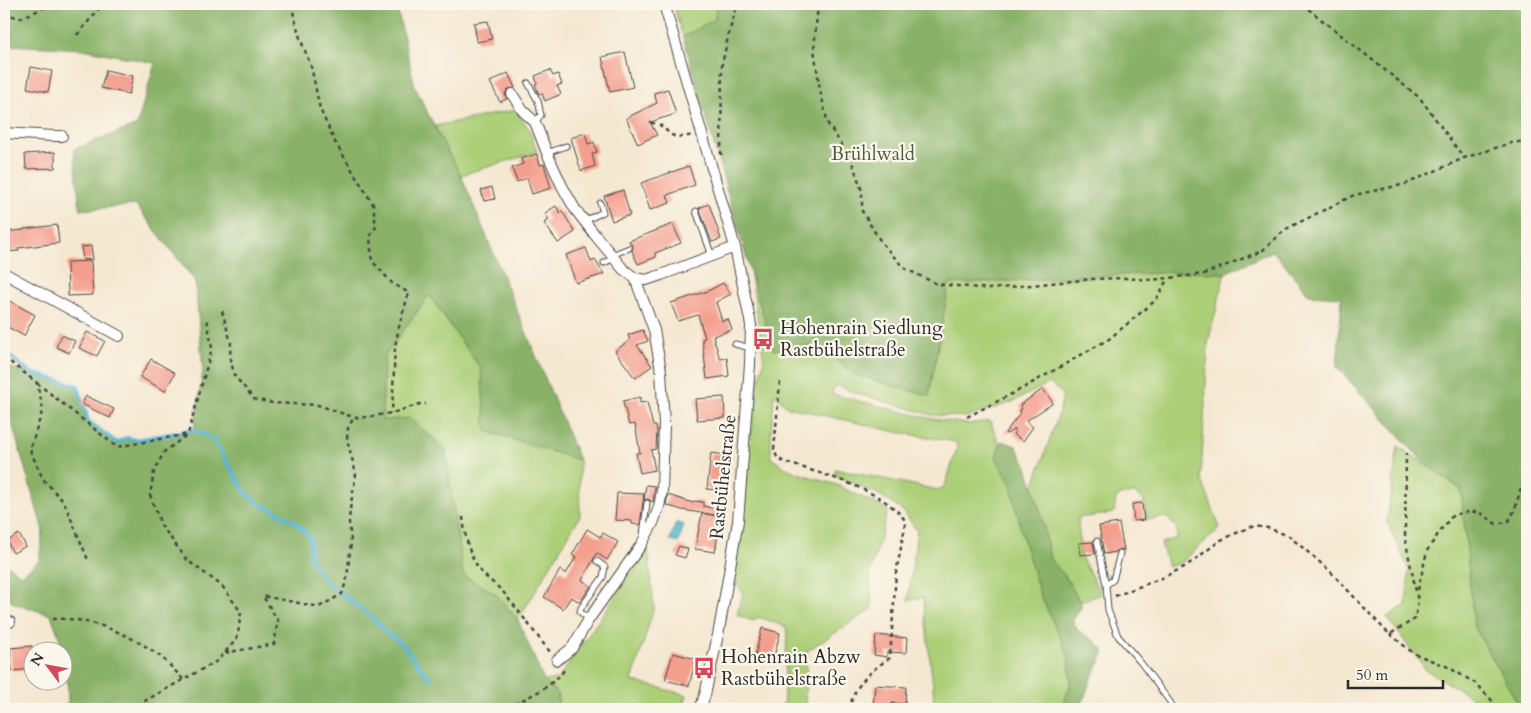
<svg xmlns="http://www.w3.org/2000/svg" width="1531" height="713" font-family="Cardo,serif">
<rect width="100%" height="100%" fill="#fbf7ec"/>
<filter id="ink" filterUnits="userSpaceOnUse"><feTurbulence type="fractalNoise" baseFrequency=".02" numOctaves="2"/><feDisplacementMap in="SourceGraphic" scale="10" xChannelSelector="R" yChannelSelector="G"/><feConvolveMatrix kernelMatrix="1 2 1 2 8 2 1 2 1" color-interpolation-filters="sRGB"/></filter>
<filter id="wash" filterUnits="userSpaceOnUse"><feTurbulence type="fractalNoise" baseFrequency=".0096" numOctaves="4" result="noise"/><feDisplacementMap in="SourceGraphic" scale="20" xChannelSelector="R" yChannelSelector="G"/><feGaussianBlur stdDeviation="1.12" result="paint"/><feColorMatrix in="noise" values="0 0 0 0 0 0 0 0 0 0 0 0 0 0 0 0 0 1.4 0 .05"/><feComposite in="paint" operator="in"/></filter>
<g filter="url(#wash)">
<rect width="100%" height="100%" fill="#f5e8d1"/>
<path fill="#accf78" stroke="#6c7d52" d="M673 4H716L715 19 683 37Z
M515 110 529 129 537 152 461 175 440 138 435 126Z
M750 270 773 350 817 345 856 375 929 396 949 284 1178 272 1225 273 1208 343 1201 478 1220 528 1181 563 1168 567 1161 543 1177 538V528L1166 517 1146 520 1144 501 1135 493 1121 495 1116 498 1114 513 1078 518 1080 555 1101 594 1080 602 1065 576 1050 559 1041 516 1033 487 1059 413 1063 395 1050 383 1010 403 967 417 932 415 856 393 836 385 831 394 928 418 967 424 990 421 1000 445 996 457 1011 485 1022 534 1040 594 1068 654 1071 682 1062 709H934L933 686 923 597 908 601 917 531 904 512 880 495 835 475V469L938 490 945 486 957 448 956 442 897 432 788 407 774 394 771 435V458L784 467 798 473 837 485 888 510 870 573 872 609 807 651 805 709H783L787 636 786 627 759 617 753 621 737 615 743 593 734 580 756 391 764 361Z
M429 295 481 369 486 431 579 460 580 516 518 620 496 594 463 575 445 449 382 420 384 357Z
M1398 446 1461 489 1474 626 1516 700 1524 709H1485L1467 694 1426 670 1387 617 1406 605 1409 570 1387 522Z
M648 549 654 607 632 681 687 695 682 709H558V694L544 681 558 679Z"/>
<path fill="#89b268" stroke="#5a6e4a" d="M6 4H396L415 87 440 138 461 175 579 460 486 431 481 369 429 295 384 357 382 420 410 418 445 449 463 575 496 594 518 620 544 681 558 694V709H51L68 704 67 659 51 615 13 603 4 592V551L6 564 21 575 39 561 43 530 4 396V366L78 386 88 421 117 443 127 438 136 440 194 430 203 371 195 281 136 205 80 210 74 149 137 125 155 63 83 49 9 45V16Z
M716 4H1527V709H1524L1516 700 1474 626 1461 489 1425 464 1337 367 1342 297 1309 295 1273 251 1225 273 1178 272 949 284 929 396 856 375 817 345 773 350 683 37 715 19Z
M1001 441 1016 446 1027 467 1041 514 1050 559 1065 576 1082 606 1073 620 1077 630 1096 642 1105 652 1091 679 1080 709H1062L1071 682 1068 654 1040 594 1022 534 1011 485 996 457Z"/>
<path fill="#55b6d3" stroke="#40707f" d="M676 522 684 525 678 543 670 540Z"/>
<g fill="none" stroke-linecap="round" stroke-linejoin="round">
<path stroke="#55b6d3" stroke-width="4" d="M4 352 31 373 78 386 88 421 117 443 127 438 136 440 188 431
M190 431 194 430 213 439 245 492 260 505 270 508 295 522 310 537V558L324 580 373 618 386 632 402 644 430 679"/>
</g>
<g id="blocks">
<path fill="#f49f8e" d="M488 21 492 39 477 42 474 23Z
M625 52 633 87 610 92 602 57Z
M31 67 52 71 48 92 27 88Z
M106 70 133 76 129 94 101 88Z
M550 70 553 76 558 74 562 84 557 86 561 94 545 101 542 93 539 94 538 92 535 84 537 83 535 76Z
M508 73 515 88 508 89 505 94 507 99 500 102 490 82Z
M668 89 676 114 650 122 657 135 638 144 626 118 657 103 654 93Z
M585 133 588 144 594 142 597 152 592 154 595 166 581 171 571 138Z
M55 152V168L26 169 25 154Z
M537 154 540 165 544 164 551 188 532 194 527 178 517 182 512 168 523 164 521 159Z
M689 166 695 185 667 195 670 203 650 210 641 183Z
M492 187 495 199 484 201 481 190Z
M623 190 630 215 612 221 604 196Z
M709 204 721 239 712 242 699 208Z
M556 206 560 213 562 211 575 232 558 243 544 223 549 220 545 213Z
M673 224 681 243 655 253 656 257 638 264 632 251 633 247 629 241Z
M57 225 59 243 18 248 19 251 4 252V232L24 230V229Z
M91 246 93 259 83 260 81 247Z
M586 248 591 262 595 260 604 274 576 283 566 255Z
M91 261 93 295 68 296 67 262Z
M723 283 731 294 716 302 722 321 728 319 732 330 713 336 720 359 727 358 729 376 707 379 702 339 705 338 698 315 678 321 671 303 708 291Z
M4 298 35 315 24 336 4 325Z
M643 330 648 341 637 345 652 366 635 378 615 351 630 340 628 335Z
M87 332 105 341 97 356 79 348Z
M62 335 75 341 69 353 56 347Z
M151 359 175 373 165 391 140 377Z
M1043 389 1053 403 1026 421 1033 427 1023 441 1013 434 1016 430 1015 429 1007 434 1005 433 1021 412 1019 410 1022 409 1020 405Z
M86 396 114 409 110 418 82 404Z
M640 397V403L647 402 653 426H656L657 431 656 449 651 450 655 470 640 473 636 453H640L635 424 629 425 623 401Z
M724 397 725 418 697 420 695 399Z
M711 453 729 455 725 491 707 489Z
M646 485 655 486 653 502 648 499 644 500Z
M617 493 644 494 640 525 632 524V521L615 520Z
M668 495 693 503 694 501 703 502V506L716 509 714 515 682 510 666 505Z
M1142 503 1144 520 1134 521 1132 504Z
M702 513 721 517 715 552 695 549Z
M1119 523 1124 550 1119 549 1116 552 1104 554 1099 526Z
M587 529 600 537 603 533 618 542 607 560 597 553 582 580 591 586 580 602 571 597 563 609 544 597 560 570 566 574 576 557 572 555Z
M19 534 26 546 13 553 7 541Z
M1093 542 1095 554 1080 555 1079 543Z
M679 546 688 549 685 558 675 555Z
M762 628 780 633 773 660 755 656Z
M876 635 907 638 906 653 887 652V657L874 655Z
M32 646V669L12 671 10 648Z
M673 653 696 659 689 686 665 680Z
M875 685 906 687 905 704 892 703 891 709H873Z"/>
</g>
</g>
<g filter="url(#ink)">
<use href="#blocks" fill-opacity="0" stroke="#494744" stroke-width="1"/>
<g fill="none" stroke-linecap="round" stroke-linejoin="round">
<g stroke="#494744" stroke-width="7">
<path id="service" d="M528 83 538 101 541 115 535 122
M547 153 566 146
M696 211 712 256
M585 221 603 212 600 203
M612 255 629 248
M604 263 614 258
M735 344 751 348
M643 535 647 503
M1097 541 1106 585
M1120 553 1113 580 1106 585 1108 610 1118 636 1141 663 1170 702 1172 709
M589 619 580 612 581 608 603 577 605 567 597 561"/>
</g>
<g stroke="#494744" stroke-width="12">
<path id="minor" d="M664 4 735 247 751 325 750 364 738 521 719 630 705 695 700 709
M512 94 523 111 535 122 547 153 562 186 575 209 595 235 614 258 623 269 635 278 646 280 661 275 735 247
M4 133 53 136H62
M4 273 119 336
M4 622H10
M557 660 572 648 589 619 641 545 653 523 659 507 662 491 664 424 661 371 654 330 635 278"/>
</g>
<path stroke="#494744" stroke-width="2.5" stroke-dasharray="4 4" stroke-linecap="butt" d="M291 4 300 38 311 66 320 109 335 142 373 204 376 227 370 236 372 261 392 283 409 293 400 322 395 347 392 413
M818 4 814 49 820 90 828 124 851 159 862 191V211L881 242 904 268 937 284 990 289 1092 279 1125 278 1151 280 1204 274 1262 251 1286 229 1354 195 1406 184 1464 158 1511 143 1527 141
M1086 4 1087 6 1104 8 1125 4
M1302 4 1420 98 1464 158
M1521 4 1527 8
M4 14 21 18 52 4
M77 35 103 4
M651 123C670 123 663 143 692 135
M721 155 722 65 728 37 737 4
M222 311 231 343 230 355 234 375 254 399 272 403 318 405 350 416 360 418 392 413 420 404H426
M4 357 37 383 43 409 30 450 43 479 64 502 89 562
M780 382 774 450 777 457 782 461C817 473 886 489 906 522L896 573 890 658C872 669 852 687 850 709
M37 383 117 447 188 434 212 348 207 320
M967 417 1025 387 1109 339 1156 300 1168 278
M463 517C465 536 469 558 483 574 491 582 501 588 508 598 523 616 536 635 551 653
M1418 590 1427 551 1440 531 1453 515C1477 510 1477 509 1496 524L1508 522C1519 507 1518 488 1527 473
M1115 596 1162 578 1186 566 1221 540 1241 531 1254 526 1268 528 1289 536 1329 570 1385 630 1390 634 1415 619 1418 601 1405 538 1406 453
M53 619C89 616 134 636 161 657 169 664 176 672 183 679
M1390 634 1413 653 1448 667 1475 683 1500 709
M225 653 274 644 278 621 263 596 319 607 342 594 347 578 351 542 349 522 350 509 356 474 347 439 348 428 354 417
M515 704C533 694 552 687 564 670
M130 709 217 661 236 640 238 634 241 612 222 586 187 560 161 525 150 495 154 472 164 452 188 434"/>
<use href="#service" stroke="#fff" stroke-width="5"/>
<use href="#minor" stroke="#fff" stroke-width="10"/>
</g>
</g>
<defs>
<g id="bus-bare" transform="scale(1.725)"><path d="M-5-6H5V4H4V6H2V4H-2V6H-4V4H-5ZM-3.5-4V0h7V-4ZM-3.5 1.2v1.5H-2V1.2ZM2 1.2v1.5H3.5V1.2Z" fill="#d1495b" stroke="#fbf7ec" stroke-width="2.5" paint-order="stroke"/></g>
</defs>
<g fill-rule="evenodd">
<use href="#bus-bare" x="763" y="339"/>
<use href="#bus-bare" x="704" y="668"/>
</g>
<g text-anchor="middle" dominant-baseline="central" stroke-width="4.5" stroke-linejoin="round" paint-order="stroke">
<g font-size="19" fill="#525c42" stroke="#fbf7ec">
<text x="873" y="154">Brühlwald</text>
</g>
<g font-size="19" fill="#2b2b2b" stroke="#fbf7ec" text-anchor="start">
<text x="780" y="328">Hohenrain Siedlung<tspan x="780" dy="22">Rastbühelstraße</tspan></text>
<text x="721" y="657">Hohenrain Abzw<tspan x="721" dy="22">Rastbühelstraße</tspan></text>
</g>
<g font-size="19" fill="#2b2b2b" stroke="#fbf7ec">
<text transform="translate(723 477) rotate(-84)">Rastbühelstraße</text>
</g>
</g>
<rect width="1531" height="713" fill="none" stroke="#fbf7ec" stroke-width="20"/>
<g transform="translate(48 666) rotate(302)"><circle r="24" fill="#fbf7ec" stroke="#a8a59f"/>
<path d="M0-4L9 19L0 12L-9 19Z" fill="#d1495b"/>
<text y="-8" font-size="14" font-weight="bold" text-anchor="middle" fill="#2b2b2b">N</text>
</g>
<path d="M1348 680v8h95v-8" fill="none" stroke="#2b2b2b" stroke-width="2.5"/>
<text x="1356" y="680" font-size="15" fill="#2b2b2b" stroke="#fbf7ec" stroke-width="4" paint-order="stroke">50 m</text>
</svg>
